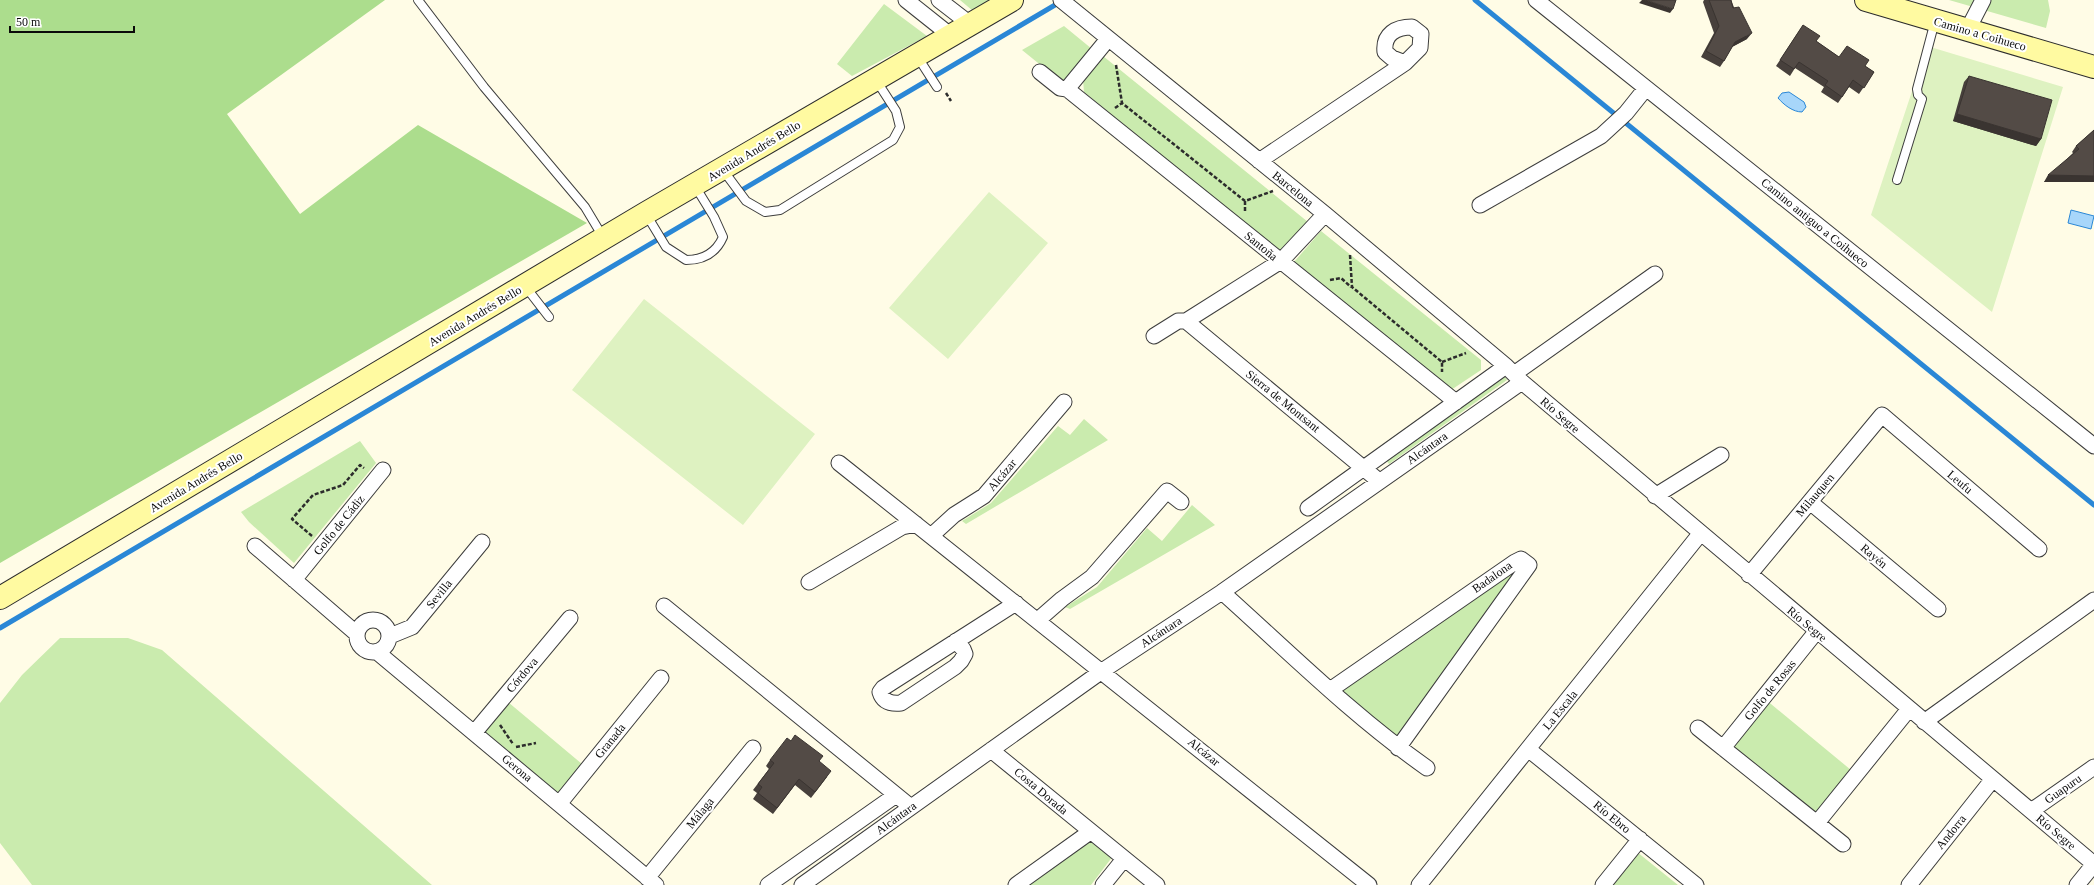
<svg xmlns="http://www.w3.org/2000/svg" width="2094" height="885" font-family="Georgia,serif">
<rect width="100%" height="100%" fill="#fffce6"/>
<path fill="#caebae" d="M960 0H992L973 11Z
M1949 0H2048L2050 11 2046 28Z
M884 4 927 36 852 76 837 64Z
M1064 26 1092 49 1064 84 1022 50Z
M1103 56 1308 222 1279 251 1084 92 1083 79Z
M1321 231 1481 360V370L1451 390 1294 262Z
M1504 375 1507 380 1389 464 1386 460Z
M1084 419 1108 440 966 524 962 521 991 503 1058 426 1070 435Z
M360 441 376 463 294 563 249 522 241 512Z
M1192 505 1215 525 1070 609 1065 607 1097 587 1147 528 1162 541Z
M1524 565 1397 743 1335 688Z
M60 638H128L162 650 432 885H32L0 843V703L22 675Z
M1765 699 1851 770 1816 814 1729 747Z
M508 702 582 764 558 793 484 731Z
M1092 839 1113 856 1091 885H1026Z
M1637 852 1678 885H1612Z"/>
<path fill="#acdd8d" d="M0 0H385L227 114 300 214 418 125 587 223 0 563Z"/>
<path fill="#def2c1" d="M1927 46 2063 87 1992 312 1871 215Z
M989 192 1048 243 948 359 889 308Z
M644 299 815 434 743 525 572 390Z"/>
<path fill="#a7d6fa" stroke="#2a87d6" d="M1789 92 1804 102 1806 107 1802 112C1793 112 1784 105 1778 98L1782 93Z
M2071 210 2094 216 2091 229 2068 223Z"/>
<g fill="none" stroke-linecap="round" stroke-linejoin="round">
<path stroke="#2a87d6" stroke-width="5" d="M1475 0 2094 505
M0 628 1060 2"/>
<g stroke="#3d3d3d" stroke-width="10">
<path id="lane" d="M418 0 484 87 585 207 603 237
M917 56 937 87
M723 170 746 201 765 212 780 210 893 140 900 127 896 111 876 80
M1897 180 1922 99 1918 95 1917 89 1935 21
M646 214 666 247 686 260C703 260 716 253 723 237L714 217 695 186
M525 286 549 317"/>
</g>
<g stroke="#3d3d3d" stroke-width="17">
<path id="street" d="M906 0 950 35
M939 0 970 24
M1061 0 1325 214 1506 366 1522 382 2094 864
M1536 0 2094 446
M1967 31 1983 0
M1108 39 1067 89 1456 402
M1040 72 1060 88 1067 89
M1259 161 1405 63 1420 48 1421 34 1412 27C1396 27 1383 34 1385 52L1392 58 1405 63
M1480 205 1601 136 1626 113 1646 88
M1186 321 1379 481
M1154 336 1178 321H1186L1281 261 1325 214
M1514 374 1655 274
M839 463 1369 885
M1655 496 1721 455
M1810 502 1938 609
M1308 508 1506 366
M931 536 954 515 984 496 1064 402
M255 546 357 634
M1749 575 1882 415 2039 549
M294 580 383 470
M809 582 902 527 916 524
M1222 592C1289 652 1353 716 1427 768
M664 606 911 807
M357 636a16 16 0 1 1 32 0a16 16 0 1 1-32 0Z
M1038 620 1062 599 1092 577 1167 491 1181 502
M390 636 412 627 482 542
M956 641 963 649 965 654 961 661 955 667 901 703C891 704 883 702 880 692L883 688 1016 603
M377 652 656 885
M1330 690 1515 562 1521 559 1529 565 1398 748
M1924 722 2094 600
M1698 728 1843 844
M474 733 570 618
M1723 748 1816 632
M1528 749 1696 885
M991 750 1157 885
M559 804 661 678
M2031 811 2094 767
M1817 823 1909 709
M647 878 753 748
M768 885 896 795
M802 885 1102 671 1222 592 1522 382
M1016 885 1090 832
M1103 885 1124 859
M1419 885 1700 534
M1603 885 1640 839
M1909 885 1993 779
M2077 885 2094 864"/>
</g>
<g stroke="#2c2c2c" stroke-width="24">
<path id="secondary" d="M1866 0 2094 67
M0 598 646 213 1012 0"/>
</g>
<path stroke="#2c2c2c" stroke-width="2.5" stroke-dasharray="4 2" stroke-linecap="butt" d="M1116 65 1122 103 1245 201 1273 191
M946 93 951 101
M1115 108 1122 103
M1245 201V212
M1350 255 1352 287 1442 362V372
M1330 280 1341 278 1351 287
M1442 362 1466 353
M312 536 292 519 313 495 343 485 360 465 364 468
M500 725 513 744
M516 747 536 743"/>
<use href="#lane" stroke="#fff" stroke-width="8"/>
<use href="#street" stroke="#fff" stroke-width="15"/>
<use href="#secondary" stroke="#fffaa1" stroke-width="22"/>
</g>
<path fill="#47403c" d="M1704 0H1731L1747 39 1732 47 1724 61 1720 67 1701 57 1714 33 1703 2Z
M1803 25 1816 41 1839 57 1865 66 1874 72 1859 94 1849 87 1838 103 1821 92 1824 87 1795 68 1790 76 1776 66Z
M1969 76 2041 139 2036 146 1953 121 1964 82Z
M2094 130V182H2044L2073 153 2072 152 2076 146Z
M770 760 819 761 827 777 811 798 795 785 773 814 753 799 757 793 753 790 769 769 766 766Z"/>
<path fill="#3a3431" d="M1642 0H1645L1673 9 1670 13 1639 3Z
M1752 33 1747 39 1730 48 1735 42Z
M1957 114 2041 139 2036 146 1953 121Z
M2048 175 2094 176V182H2044Z"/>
<path fill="#534b46" stroke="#3a3431" d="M1645 0H1676L1673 9Z
M1709 0H1731L1733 8 1739 7 1752 33 1735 42 1724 61 1706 51 1719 26Z
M1803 25 1820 36 1816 41 1839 57 1847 46 1869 60 1865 66 1874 72 1864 88 1853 80 1842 97 1825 85 1828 81 1799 62 1794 69 1780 60Z
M1969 76 2052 100 2041 139 1957 114Z
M2094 130V176L2048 175 2079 149 2076 146Z
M795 735 823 756 819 761 831 771 815 792 799 779 777 808 758 793 762 787 758 784 774 763 770 760 787 738 791 741Z"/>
<g text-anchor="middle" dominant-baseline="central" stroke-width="4" stroke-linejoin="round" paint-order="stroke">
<g font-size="12" fill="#0a0a0a" stroke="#fff">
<text transform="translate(1980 34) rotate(16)">Camino a Coihueco</text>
<text transform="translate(754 151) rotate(-31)">Avenida Andrés Bello</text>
<text transform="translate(1293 189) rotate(39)">Barcelona</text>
<text transform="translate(1815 223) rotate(39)">Camino antiguo a Coihueco</text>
<text transform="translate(1261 246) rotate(39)">Santoña</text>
<text transform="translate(475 316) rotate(-31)">Avenida Andrés Bello</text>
<text transform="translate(1283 401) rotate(39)">Sierra de Montsant</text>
<text transform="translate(1560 415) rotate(41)">Río Segre</text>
<text transform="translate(1427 448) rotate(-35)">Alcántara</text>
<text transform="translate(1002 475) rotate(-50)">Alcázar</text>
<text transform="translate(196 482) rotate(-31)">Avenida Andrés Bello</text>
<text transform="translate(1960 482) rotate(40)">Leufu</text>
<text transform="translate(1815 495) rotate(-50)">Milauquen</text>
<text transform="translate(339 525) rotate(-51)">Golfo de Cádiz</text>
<text transform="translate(1874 556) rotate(40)">Rayén</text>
<text transform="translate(1492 577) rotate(-35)">Badalona</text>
<text transform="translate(439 594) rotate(-51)">Sevilla</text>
<text transform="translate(1807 624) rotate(40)">Río Segre</text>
<text transform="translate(1161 632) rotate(-33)">Alcántara</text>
<text transform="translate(522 675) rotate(-50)">Córdova</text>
<text transform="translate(1770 690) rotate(-51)">Golfo de Rosas</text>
<text transform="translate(1560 710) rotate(-51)">La Escala</text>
<text transform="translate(610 741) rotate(-51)">Granada</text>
<text transform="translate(1204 752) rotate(39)">Alcázar</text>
<text transform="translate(517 768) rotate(40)">Gerona</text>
<text transform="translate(2063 789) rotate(-35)">Guapuru</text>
<text transform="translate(1041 791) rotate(40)">Costa Dorada</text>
<text transform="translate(700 813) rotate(-51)">Málaga</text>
<text transform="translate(1612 817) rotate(39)">Río Ebro</text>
<text transform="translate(896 818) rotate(-36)">Alcántara</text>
<text transform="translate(1951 832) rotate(-51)">Andorra</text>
<text transform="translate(2056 832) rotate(40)">Río Segre</text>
</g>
</g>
<path d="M10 26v6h124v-6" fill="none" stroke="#0a0a0a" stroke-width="2"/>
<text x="16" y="26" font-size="12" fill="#0a0a0a" stroke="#ffffff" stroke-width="3" paint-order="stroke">50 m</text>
</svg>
